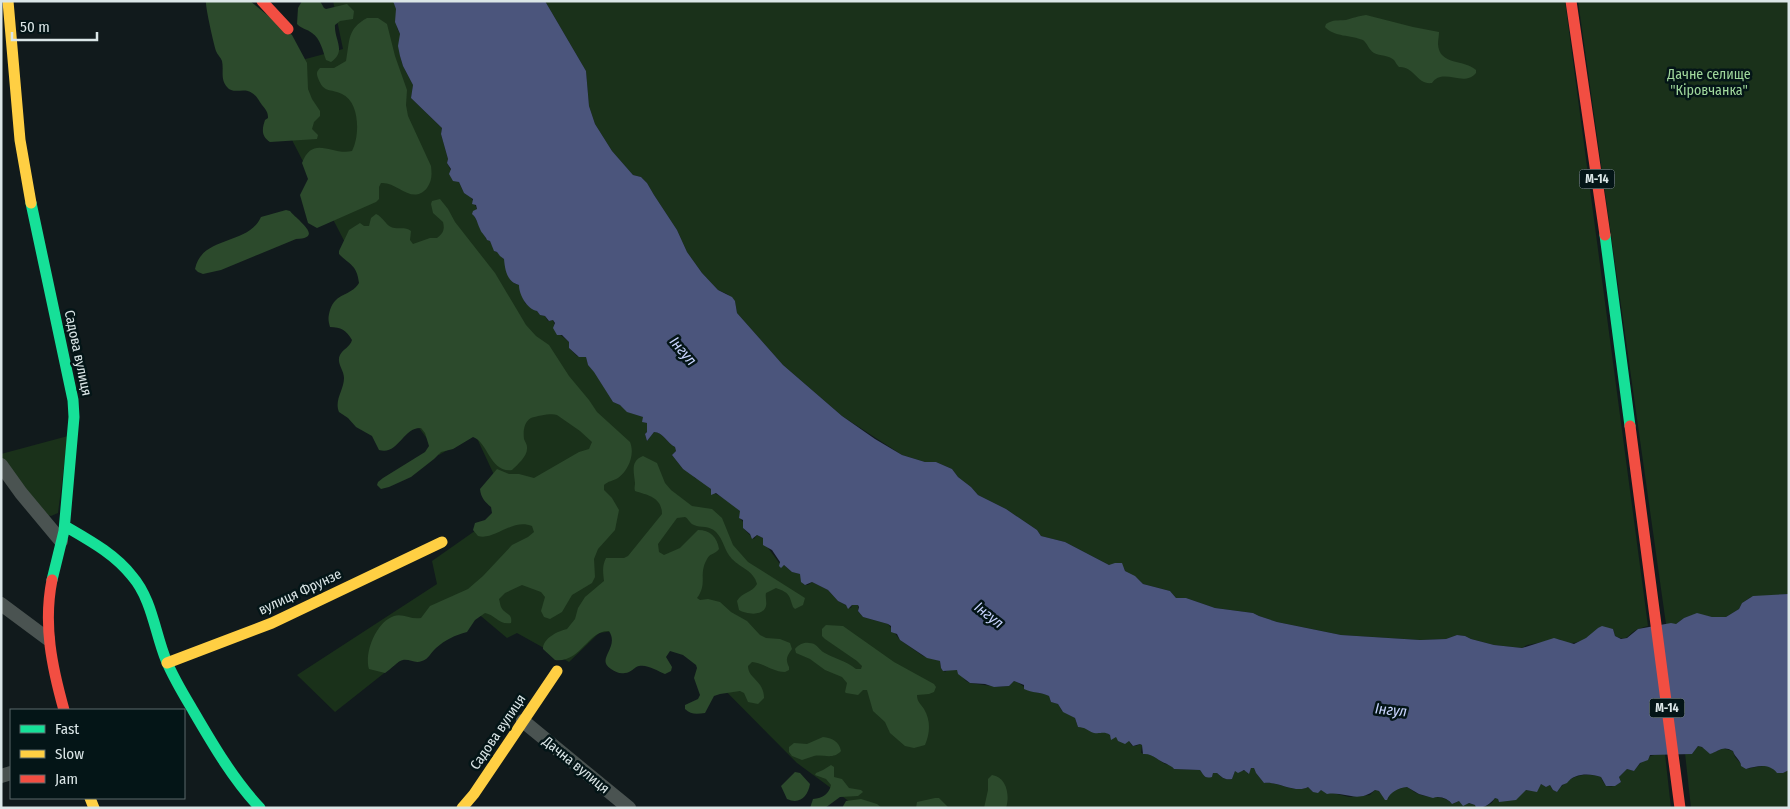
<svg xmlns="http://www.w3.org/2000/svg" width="1790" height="809" font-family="'Fira Sans Condensed',sans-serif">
<rect width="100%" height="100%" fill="#111a1c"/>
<path fill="#1a311a" d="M333 1 394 2 396 9 397 28 400 34V56L403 66 413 85 411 98 442 128 441 134 448 159 447 163 456 180 459 182 464 193 471 197 477 209 474 216C476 219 486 236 486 239L490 241 495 252H497C500 254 504 258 505 261 507 271 507 282 519 285L525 303 537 311 540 315 545 316 548 321 553 320 557 332 569 342V348L577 356 586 357 588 365 595 372 613 402 620 405 631 413 643 417V422L647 423V432L645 434 647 441 654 432C663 432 667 443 675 447L676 451 672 455 683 469 691 473 695 478 701 480 711 489V492C722 496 734 504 741 512L739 517 743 522V528L754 539 757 535 763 538V541L780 564 785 566 792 572 801 574 803 584 808 585 812 582 828 590 838 601 851 608 852 605H858V611L863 617 888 624 900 640 923 656 940 661 941 668 945 672 949 669 957 670 966 681 970 683 998 687 1009 686 1014 681C1022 683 1025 690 1032 691 1038 693 1043 693 1049 696L1051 702 1058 704 1062 711 1075 718 1078 727H1083L1093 732H1107L1111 737H1116L1118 740 1124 743 1129 741 1132 746H1136L1140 744 1142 745 1141 753 1150 754 1165 764 1171 765 1174 769 1200 770 1205 777H1212L1213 773H1217C1222 778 1224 780 1232 779L1235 771H1246L1248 774 1251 768H1254L1256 773 1264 783C1278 781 1295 794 1308 787L1313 792H1319L1321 790 1349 797 1370 795 1375 790 1379 791 1384 798 1388 799 1389 794 1398 788 1407 787C1412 790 1415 793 1421 795 1432 798 1445 795 1452 804L1459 801 1475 805 1476 808H858L797 763 700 665 670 644 614 631 599 633 569 662 517 633 507 638 469 606 335 712 297 675 437 584 432 561 509 507 475 434 439 455 417 425 369 340 367 285 293 142 272 68 343 49Z
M545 1H1565L1648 626C1644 627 1640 628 1636 630 1626 636 1628 642 1615 636L1613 629 1598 628C1588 639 1573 649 1559 639L1527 645 1522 648 1494 645 1471 639 1465 636 1457 635 1446 639 1420 640 1341 635 1277 622 1259 616 1253 613 1215 608 1186 598H1176L1170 591 1143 584 1138 579 1125 571 1124 568 1109 565 1065 542 1041 536 1037 530 1006 509 978 495 971 487 958 477 952 469 936 462H925L902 455 842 416 783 365 737 313 735 301 727 294 718 290 702 273 687 252 677 230 654 195 647 183 641 177 633 175 612 151 595 124 589 106 586 71Z
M1578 1H1789V594L1751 597 1742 603 1739 609 1726 617H1712L1697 614 1684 618 1676 624H1666Z
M68 436 58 513 51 516 47 515 1 459V454Z
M1698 746 1716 752 1722 748 1733 751 1735 757 1746 769C1752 768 1765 764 1772 767 1776 770 1778 772 1783 773L1789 770V808H1691L1685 753 1692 754Z
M1665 754 1671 808H1482L1492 803 1495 798 1498 799 1499 802 1524 790 1535 791 1541 784 1546 787 1550 785 1553 790 1557 792C1567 777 1583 771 1601 777 1602 779 1602 781 1604 783 1608 790 1617 785 1621 782L1619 777 1627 769 1634 771C1644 758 1649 754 1665 754Z"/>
<path fill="#2c4a2c" d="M206 1H250L292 35 307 63 308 89 312 99 320 111V116L314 122 312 129 318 135 317 139 270 142C261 136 262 129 265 120L268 118C268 112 266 110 262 105 259 101 256 95 252 93 244 87 233 95 227 87 220 79 224 70 222 61 221 58 217 54 216 51 214 45 205 6 206 1Z
M302 1H320L324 8 326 9 347 4 354 11 353 19 340 21 335 25C334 40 347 51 331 62L326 60C323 51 320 38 312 33 307 29 302 29 297 24L298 8Z
M1366 15 1413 27 1439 32C1439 36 1438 40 1438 44 1439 66 1465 59 1476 70V73C1464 88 1443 67 1432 83 1417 85 1414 66 1399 67 1397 65 1396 63 1394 60 1389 55 1380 56 1374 53 1368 49 1368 44 1363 40 1351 35 1334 37 1325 27L1326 24C1334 19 1337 21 1346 20 1353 18 1358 16 1366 15Z
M367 18H378L387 24 395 56 407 90 406 105 408 116 431 166C432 175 432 181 427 188 412 206 397 181 381 183L379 187V199L376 202 317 228 308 223 300 195 308 179 302 163C313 134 332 156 352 151 360 136 360 102 342 94 330 88 324 94 318 78 316 73 317 71 320 68H334L346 61C350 40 347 29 367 18Z
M440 199 448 209 455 222 495 273 526 325 536 336 549 345 569 376 589 400 597 412 630 442C635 454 629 470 618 478 613 481 608 481 604 485V490L612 498 619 510 615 530 598 549 594 559 595 577 592 583 572 595 562 612 550 619 544 617 541 611 545 597 541 592 522 585 505 593 499 599C500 602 500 605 501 607 505 615 513 613 511 623 499 625 495 615 485 613L475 620 467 632C455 635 445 640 436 648 431 652 429 659 422 661 415 664 410 659 403 660 399 660 390 670 385 673L369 669C364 653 376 622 394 616 403 613 411 620 421 618L430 606 468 589 483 576 512 545 528 537 534 532 532 526C512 518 494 541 478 536L473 530 475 523 485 520 492 513 491 507C485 502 481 498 480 489L497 469 509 474H519L534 478 579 452 589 449 592 442 580 431 557 415C551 413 538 416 531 418 524 422 523 431 524 439 525 442 527 444 527 447 528 456 518 464 512 470 490 473 488 442 473 437L453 449 441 452 434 459 411 477 389 487 381 489 377 485 378 482 383 478 425 452 429 446 425 433 421 428C403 427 398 456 379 450L372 436 356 427 348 418 339 412C334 400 344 390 344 378 344 370 336 363 340 355 343 349 350 347 352 340 346 330 341 327 330 327 328 320 328 317 330 310 336 292 350 297 359 283 357 265 350 265 339 254V251L349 230 360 223 364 226H369L371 218 376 214C383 217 385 224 391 227 398 230 405 226 411 231L410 240 413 244 430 238H437C443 233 445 230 443 222L433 213 431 204 432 201Z
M286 210 290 211C297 220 325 238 296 239L221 270 203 274 198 272 195 269C202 235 248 246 261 217Z
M643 456 657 463 665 483 671 490 692 506 712 509 722 518 733 545 748 562 805 598 803 605 795 609 793 607C789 595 790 593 776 588L766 593C765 597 767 602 766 606 763 617 746 614 739 610L737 601C742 592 752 593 757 584 754 571 741 568 732 559 724 551 724 540 716 532 709 525 701 528 694 525 689 523 689 519 685 517L677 518 658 544 659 552 664 555 680 548 698 530C710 530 717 537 719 549 716 554 710 553 707 559 698 575 708 583 697 598L700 600 708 599 720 602 731 612 747 621 760 635 766 638 780 639 790 643 792 649C787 656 785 659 789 667V670L785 672C772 672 764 663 752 662L748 666C748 679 764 680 764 698L758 704 748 702 744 693 740 691 720 694 714 696 705 713C697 714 691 715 685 709V705L698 699 700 695 694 678 697 668 696 665 683 655 670 651 666 657 672 667 671 671 665 674C658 671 647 664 639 666 634 667 631 673 625 673 619 674 616 672 611 669 595 659 620 648 609 631 588 630 581 663 555 660L543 649C543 638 558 631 567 629L575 619 578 608 585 597 604 581C603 572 602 566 606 558H624L628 556 662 514C662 497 647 495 635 491 634 488 635 486 635 483 634 472 630 461 643 456Z
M826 625 843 626 894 662 934 684 936 687 934 692 929 694 917 695C917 702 921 704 924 709 931 721 930 733 925 745L914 748 905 746 890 733 885 722 873 711 867 690H863L858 695 846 693 845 692 847 683 842 677 825 670 810 659 796 653 795 649C798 645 804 642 809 643 816 643 818 648 823 652 834 659 845 660 856 669H861L862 666 857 661 825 639 822 636V629Z
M823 737C832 738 839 741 841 751 833 760 824 754 814 756 810 757 806 759 802 760L792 756 789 752V747L794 743 807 744Z
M831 765 834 767V777L842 779 849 788 861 790 863 792 858 796 840 797 825 808H810L813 799C823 798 829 794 831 785L826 779 815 775 816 773 823 770Z
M795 772 800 773 810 784C808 796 800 805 787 799L781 786Z
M992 775C1007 777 1010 796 1006 808H984L988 790V779Z
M935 798H939L949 808H916L917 802Z
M861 799 877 804 882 808H842L846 801Z"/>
<path fill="#4b557c" d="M393 1H545L586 71 589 106 595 124 612 151 633 175 641 177 647 183 654 195 677 230 687 252 702 273 718 290 732 297 735 301 737 313 783 365 842 416 875 439 902 455 925 462H936L952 469 958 477 971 487 978 495 1006 509 1037 530 1041 536 1065 542 1109 565 1115 563H1122L1125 571 1135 576 1143 584 1170 591 1176 598H1186L1215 608 1253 613 1259 616 1277 622 1341 635 1420 640 1446 639 1457 635 1465 636 1471 639 1494 645 1522 648 1554 638 1574 644 1586 638 1598 628 1602 626 1613 629 1615 636 1621 639 1627 638 1638 629 1671 623 1676 624 1684 618 1697 613 1712 617H1726L1739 609 1742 603 1753 596 1789 594V770L1783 773H1777C1769 763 1757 766 1746 769L1741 766C1741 760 1735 758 1733 751 1723 745 1719 751 1710 754L1702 747 1698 746 1692 754 1650 755 1648 760 1640 763 1634 771 1627 769 1619 777 1621 782 1615 786H1606L1601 777C1590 773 1574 773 1567 783L1562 785 1557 792 1553 790 1550 785 1546 787 1541 784 1537 792 1526 790 1516 800 1499 802 1498 799 1495 798C1490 804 1485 808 1476 808L1475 805 1469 803 1463 806 1459 801 1452 804C1449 799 1439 795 1433 798L1419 794 1407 787C1398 788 1390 792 1387 800H1385L1379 791 1375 790C1357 804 1345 791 1327 794L1321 790 1318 793 1313 792 1308 787C1296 794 1278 781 1264 783L1256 773 1254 768H1251L1249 774 1244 770 1238 773 1235 771 1232 779C1224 780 1223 778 1217 773H1213L1212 777C1204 779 1204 775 1200 770L1174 769C1172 766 1170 766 1167 764 1158 761 1153 753 1143 754L1142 745 1140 744 1133 746 1129 741 1125 744 1118 741 1116 737 1111 740 1110 735C1104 731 1101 734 1094 733 1088 731 1085 727 1078 727L1075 718 1063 712 1058 704 1051 702 1049 696C1041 692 1032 693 1024 689V685L1014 681 1009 686 994 687 985 684 970 683 958 674 957 670 943 671 941 668 940 661 927 658 900 640 897 634 891 632V626L888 624 863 617 858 611 859 607 858 605H852L848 609 846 605 838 601 828 590 812 582 805 585 801 582 800 574 792 572 784 565 781 568 779 566 780 562 772 550 763 545V538L757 535 752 539 750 534 743 528V520L739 518 740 511 716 493 711 495V489L683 469 672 455 676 451 675 447C667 443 663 432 654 432L647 441 645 434 647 432V423L642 422 643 417 627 412 620 405 613 402 594 372 588 365 586 357H579L569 348V342L562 335H557L553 328 555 323 553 320 549 321 545 316 540 315 537 311C527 309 519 295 519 285 507 282 505 270 504 259L500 256 497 252 494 251 490 241 487 240C485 235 482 234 480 229 477 223 477 218 472 214L473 211 477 209 476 205 472 204 473 199 464 193 459 182 453 181 449 174 451 169 447 163 448 159 441 134 442 128 411 98 413 85 403 66 400 56 398 46 400 34 395 22 396 9Z"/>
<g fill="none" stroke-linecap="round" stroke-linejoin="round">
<path stroke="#4a5351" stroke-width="14" d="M1 465 21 493 61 541
M1 604 48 639
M523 721 629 808
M1 776 11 773"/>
<path stroke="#16e098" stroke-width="11" d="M31 203 73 400 74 417 64 531 52 580
M1605 235 1630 426
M65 526C89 540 115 554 132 576 152 599 155 633 166 660 173 677 182 692 191 707 212 743 232 778 260 808"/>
<path stroke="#ffcf43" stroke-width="11" d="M8 1 20 140 31 203
M167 663 272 623 442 542
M90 798 94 808
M462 808 474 794 557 671"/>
<path stroke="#f24e42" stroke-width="11" d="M262 1 288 29
M1571 1 1605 235
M1630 426 1680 808
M52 580C43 625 52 667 64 710"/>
</g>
<g text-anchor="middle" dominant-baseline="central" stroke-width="5" stroke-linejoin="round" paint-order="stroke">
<g fill="#041517" stroke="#9aa7a9" stroke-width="1">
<rect x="1579.5" y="169.5" width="35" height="19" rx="4"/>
<rect x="1649.5" y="698.5" width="35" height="19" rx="4"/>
</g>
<g font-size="12" font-weight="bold" fill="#dbe6e7">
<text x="1597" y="179">М-14</text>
<text x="1667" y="708">М-14</text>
</g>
<g font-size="14" fill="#a0d89c" stroke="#041517">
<text x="1709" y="74">Дачне селище<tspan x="1709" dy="16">"Кіровчанка"</tspan></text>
</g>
<g font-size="14" fill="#dbe6e7" stroke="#041517">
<text transform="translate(78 353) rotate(78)">Садова вулиця</text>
<text transform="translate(300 592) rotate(-25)">вулиця Фрунзе</text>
<text transform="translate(498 732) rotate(-56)">Садова вулиця</text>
<text transform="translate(576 765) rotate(39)">Дачна вулиця</text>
</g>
<g font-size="15" font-style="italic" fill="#c8d4fe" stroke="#041517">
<text transform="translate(683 351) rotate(49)">Інгул</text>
<text transform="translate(989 615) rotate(38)">Інгул</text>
<text transform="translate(1391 710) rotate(6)">Інгул</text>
</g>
</g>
<rect width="1790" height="809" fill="none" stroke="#dbe6e7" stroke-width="5"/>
<rect x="10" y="709" width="175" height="90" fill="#041517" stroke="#5a696a"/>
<rect x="20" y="725" width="25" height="8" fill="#16e098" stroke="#5a696a"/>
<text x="55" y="734" font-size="15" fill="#dbe6e7">Fast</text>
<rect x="20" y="750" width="25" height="8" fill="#ffcf43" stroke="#5a696a"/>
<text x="55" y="759" font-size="15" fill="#dbe6e7">Slow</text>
<rect x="20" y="775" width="25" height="8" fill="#f24e42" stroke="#5a696a"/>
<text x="55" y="784" font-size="15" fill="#dbe6e7">Jam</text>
<path d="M12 32v8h85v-8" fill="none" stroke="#dbe6e7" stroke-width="2.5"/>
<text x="20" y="32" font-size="15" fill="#dbe6e7" stroke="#041517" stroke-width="4" paint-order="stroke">50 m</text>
</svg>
